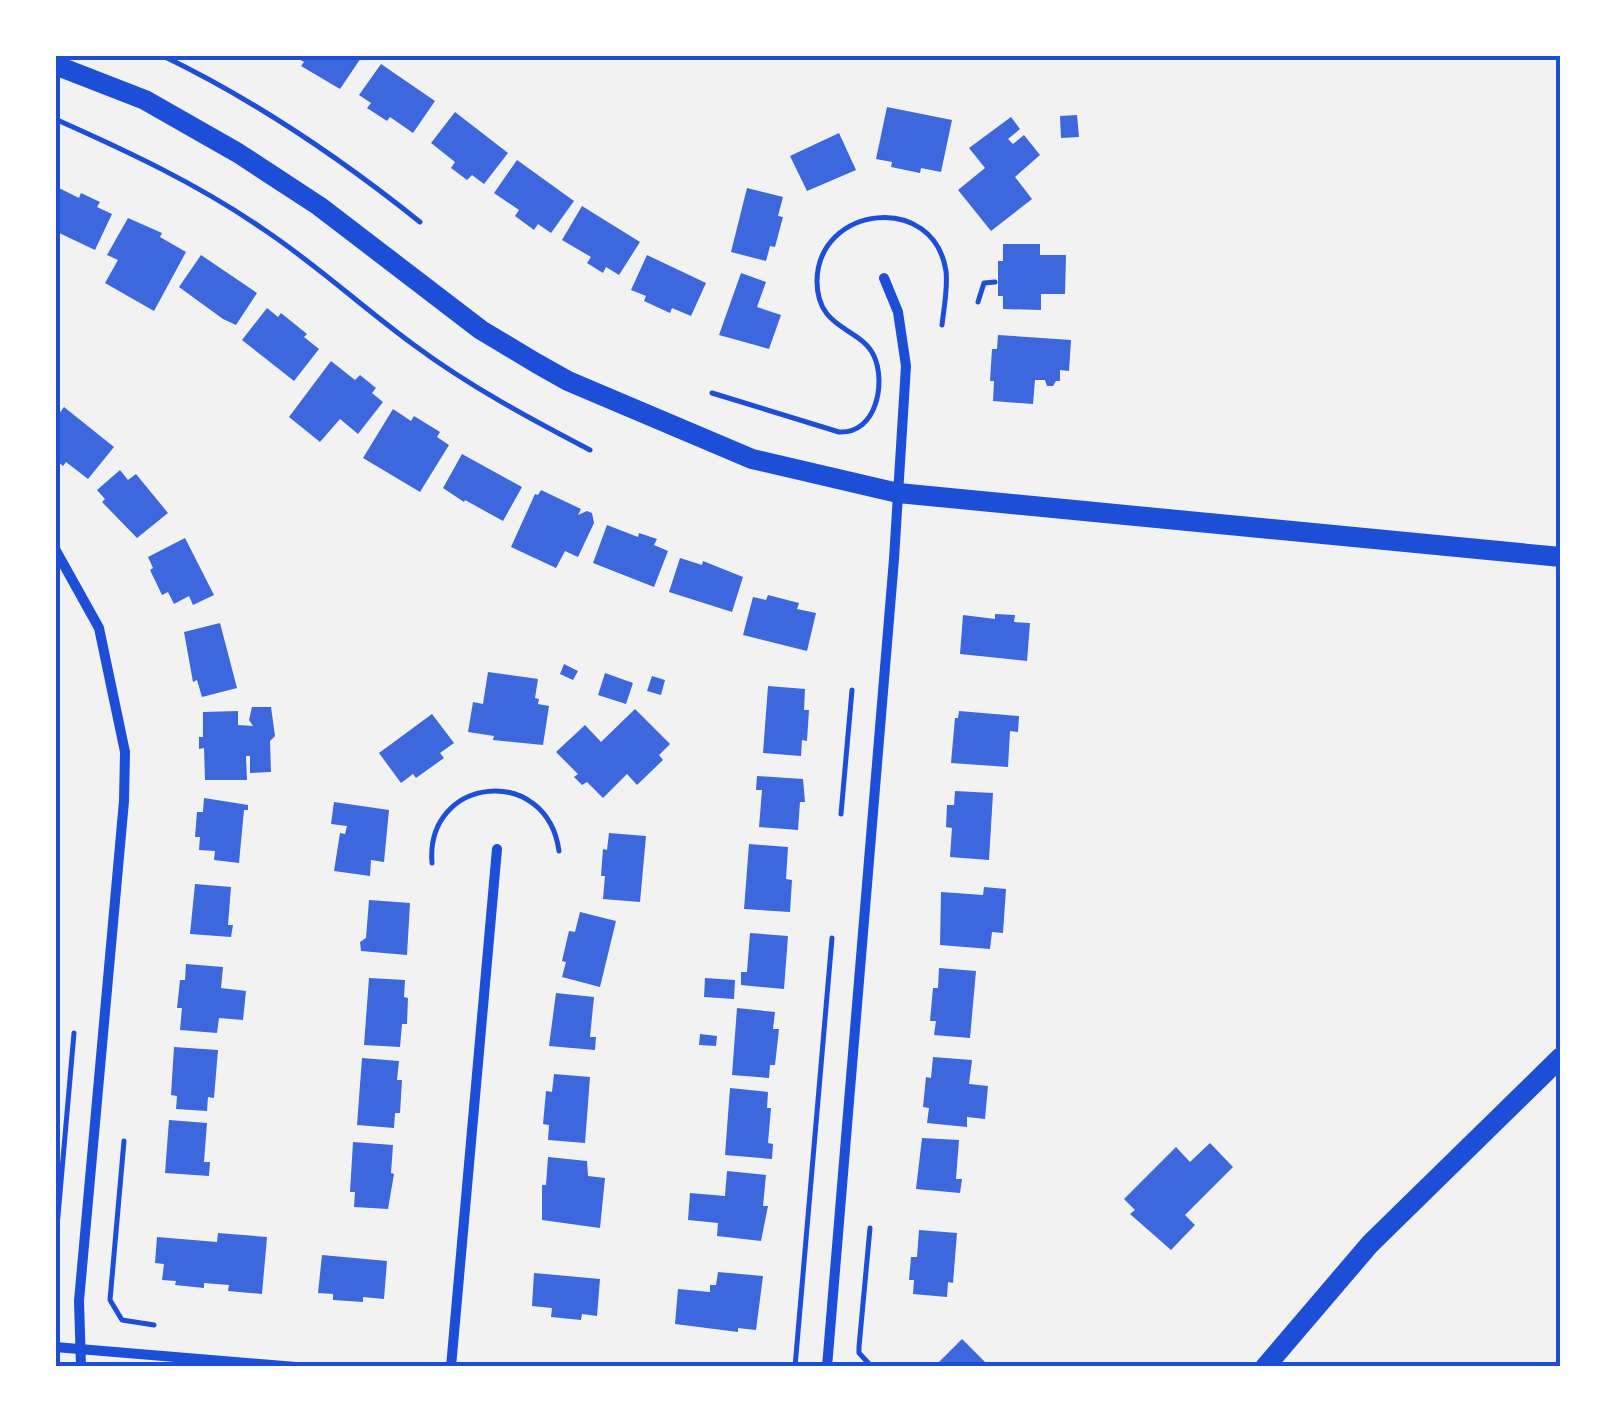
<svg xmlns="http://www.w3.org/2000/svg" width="1616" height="1422" font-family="'Public Sans',sans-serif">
<rect width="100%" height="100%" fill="#f2f2f2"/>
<path fill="#3d67dc" d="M292 55H363L340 89 301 66 304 62Z
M381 64 435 101 413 133 390 117 387 121 367 108 371 103 359 95Z
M887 107 952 120 941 172 921 168 920 173 891 167 892 162 876 159Z
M455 112 508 153 484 184 472 175 467 180 451 168 455 162 431 143Z
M1077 115 1079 137 1061 138 1060 116Z
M1011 117 1020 129 1008 139 1013 144 1024 135 1040 155 1015 177 1032 199 991 231 958 190 985 168 969 148Z
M839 133 856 170 807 191 790 156Z
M517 160 574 201 551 233 538 224 534 230 515 216 519 210 494 193Z
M55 186 79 198 81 193 100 202 97 207 112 214 95 250 55 231Z
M747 188 783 197 778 216 783 217 775 247 770 246 766 261 731 252Z
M582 206 640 242 619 275 606 267 603 273 587 263 591 257 562 240Z
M128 218 162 233 160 237 186 252 154 311 105 283 118 260 107 255Z
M1003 244H1040V255H1066L1065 294H1041V310L1003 309V296H998V261H1003Z
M201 255 257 293 236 325 223 319 179 287Z
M647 255 706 283 691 316 672 308 670 313 644 301 646 296 631 290Z
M741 273 766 282 757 307 781 315 769 349 719 335Z
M267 308 278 317 281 313 307 334 304 337 319 349 294 381 242 340Z
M998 335 1071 340 1069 371 1060 370V381H1056L1053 386H1047L1045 380H1035L1033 404 993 401 994 381H990L992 349H997Z
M331 361 355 380 360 375 376 388 372 393 383 402 358 434 340 419 320 442 289 417Z
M64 407 114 447 88 479 66 462 63 466 55 459V419Z
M393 409 411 421 414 416 440 432 437 437 449 445 420 492 363 458Z
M462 454 522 487 503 521 465 500 464 502 443 488Z
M120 470 128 480 136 474 168 513 137 538 102 502 105 499 97 490Z
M541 490 581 509 578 515 587 511 592 513 594 523 578 557 565 551 556 568 511 547 535 494 538 495Z
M607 525 638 537 639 533 657 539 654 545 668 551 654 587 593 563Z
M185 538 214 595 193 605 189 596 174 604 168 592 162 595 150 570 153 568 148 557Z
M680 558 702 565 703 561 743 577 732 612 669 592Z
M768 595 799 603 797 609 816 613 807 651 743 635 753 597 766 600Z
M995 614 1015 615 1014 622 1030 623 1027 661 960 654 963 615 995 619Z
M220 623 237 688 202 697 197 680 193 682 184 632Z
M564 664 578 671 573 680 560 674Z
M488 672 538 679 535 698 539 699 538 704 549 706 543 745 493 740 494 736 468 732 473 702 483 704Z
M605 673 633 683 626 704 598 695Z
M652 676 665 680 661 695 647 691Z
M768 686 805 689 804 710H809L807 741 802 740 801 756 763 753Z
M252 707H271L275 736 270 741 271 772 250 773V756H246L247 780H205L204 748 199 749V737H203V712L238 711V725L253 726 249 720Z
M635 709 670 744 659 755 663 760 637 785 627 774 603 798 587 782 582 785 574 777 578 774 556 752 585 725 601 742Z
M959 711 1019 716 1018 732 1010 731 1008 767 951 763 955 718H958Z
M432 714 454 743 440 753 444 758 416 778 413 774 401 783 379 753Z
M757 776 803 779 805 802H800L798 830 759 827 762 790H756Z
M955 791 993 793 989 860 950 857 952 828 946 827 947 805H954Z
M204 798 248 805V810H244L239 863 214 860 215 851 199 850 200 837H195L197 812H203Z
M334 802 389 810 384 862 371 860 370 876 334 871 340 833 345 834 347 826 331 824Z
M609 833 646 836 640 902 603 899 605 876H601L603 849 607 850Z
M749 844 788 847 786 879 792 880 790 912 744 909Z
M195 884 231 887 228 925H233L231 937 190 934Z
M984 887 1006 889 1003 933 992 932 990 949 940 945 941 892 983 895Z
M369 900 410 903 407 955 361 951 360 942 366 938Z
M580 912 616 921 600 987 562 977 566 962 562 961 569 931 575 932Z
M750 933 788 936 784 989 741 985V972H747Z
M186 964 223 967 221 988 246 991 243 1020 219 1018 217 1033 180 1030 182 1008H177L180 980H185Z
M939 968 976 971 970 1038 934 1035 936 1021H930L933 988H938Z
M369 978 405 980 404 997 408 998 407 1024H402L400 1047 364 1045Z
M705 978 735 980 734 999 704 997Z
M556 993 594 997 590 1037H596L595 1050 549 1046Z
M737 1008 775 1012 773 1029H779L775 1065H770L769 1078 732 1075Z
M700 1034 717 1036 716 1046 699 1045Z
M174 1047 218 1050 214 1098 208 1097 207 1111 176 1109 177 1096 171 1095Z
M933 1057 972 1060 969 1084 988 1086 985 1119 967 1117V1127L927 1123 929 1108 923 1107 926 1077 931 1078Z
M362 1058 399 1061 397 1080H402L400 1113H395L394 1128 357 1125Z
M554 1074 590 1077 585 1143 548 1140 549 1125 543 1124 546 1091 552 1092Z
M730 1088 768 1092 767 1108H771L768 1143 773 1144 772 1159 725 1155Z
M169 1120 207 1123 204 1162H210L209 1176 165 1173Z
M922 1138 959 1140 956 1179H962L960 1193 916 1189Z
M353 1142 393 1145 391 1173 394 1174 388 1209 354 1207 355 1192H350Z
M1210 1143 1233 1167 1185 1215 1195 1225 1171 1250 1130 1214 1135 1210 1124 1199 1176 1147 1190 1162Z
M548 1157 587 1161 588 1176 605 1178 600 1228 542 1220V1185H546Z
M727 1171 766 1175 763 1206H768L761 1241 717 1236 718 1223 688 1220 690 1193 725 1196Z
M919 1230 957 1233 953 1283 948 1282 947 1297 913 1294 914 1280H909L911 1257H917Z
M218 1233 267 1237 262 1294 228 1291 229 1285 204 1283V1288L175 1285 176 1281 162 1280 164 1264 155 1263 157 1237 217 1242Z
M322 1255 387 1261 384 1299 363 1297V1302L333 1300V1294L318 1293Z
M718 1272 763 1276 756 1330 738 1328V1332L675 1324 678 1289 710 1292V1285H716Z
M534 1273 600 1279 597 1316 582 1314 581 1320 551 1317 552 1308 532 1306Z
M962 1339 990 1367 936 1365Z"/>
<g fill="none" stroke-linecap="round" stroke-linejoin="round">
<path stroke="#1d4ed8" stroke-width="5" d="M161 55C255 100 339 157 420 222
M55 119C127 151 198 184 263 229 316 264 363 308 414 345 469 386 529 418 590 450
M978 302 984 283 995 282
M712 393 839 432C877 434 886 382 874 356 860 326 817 331 817 281 818 205 934 192 946 271 948 288 944 307 942 325
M841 814 852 690
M432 863C425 776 547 763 559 851
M124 1141 110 1300 122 1320 154 1325
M870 1228 859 1347V1353L872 1367
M55 1250 74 1033
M795 1367 832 938"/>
<path stroke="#1d4ed8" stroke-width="10" d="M55 549 99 628 125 752 124 801 79 1301 81 1367
M55 1347 296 1367
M451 1367 497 849
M827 1367 894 559 906 366 898 312 884 278"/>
<path stroke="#1d4ed8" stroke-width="20" d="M55 65 145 100 238 153 319 206 481 330 536 363 568 381 752 459 898 493 1561 557
M1265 1367 1370 1244 1561 1057"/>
</g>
<rect width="1616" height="1422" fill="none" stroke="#ffffff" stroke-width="115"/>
<rect x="58" y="58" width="1500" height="1306" fill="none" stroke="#1d4ed8" stroke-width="4"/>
</svg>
